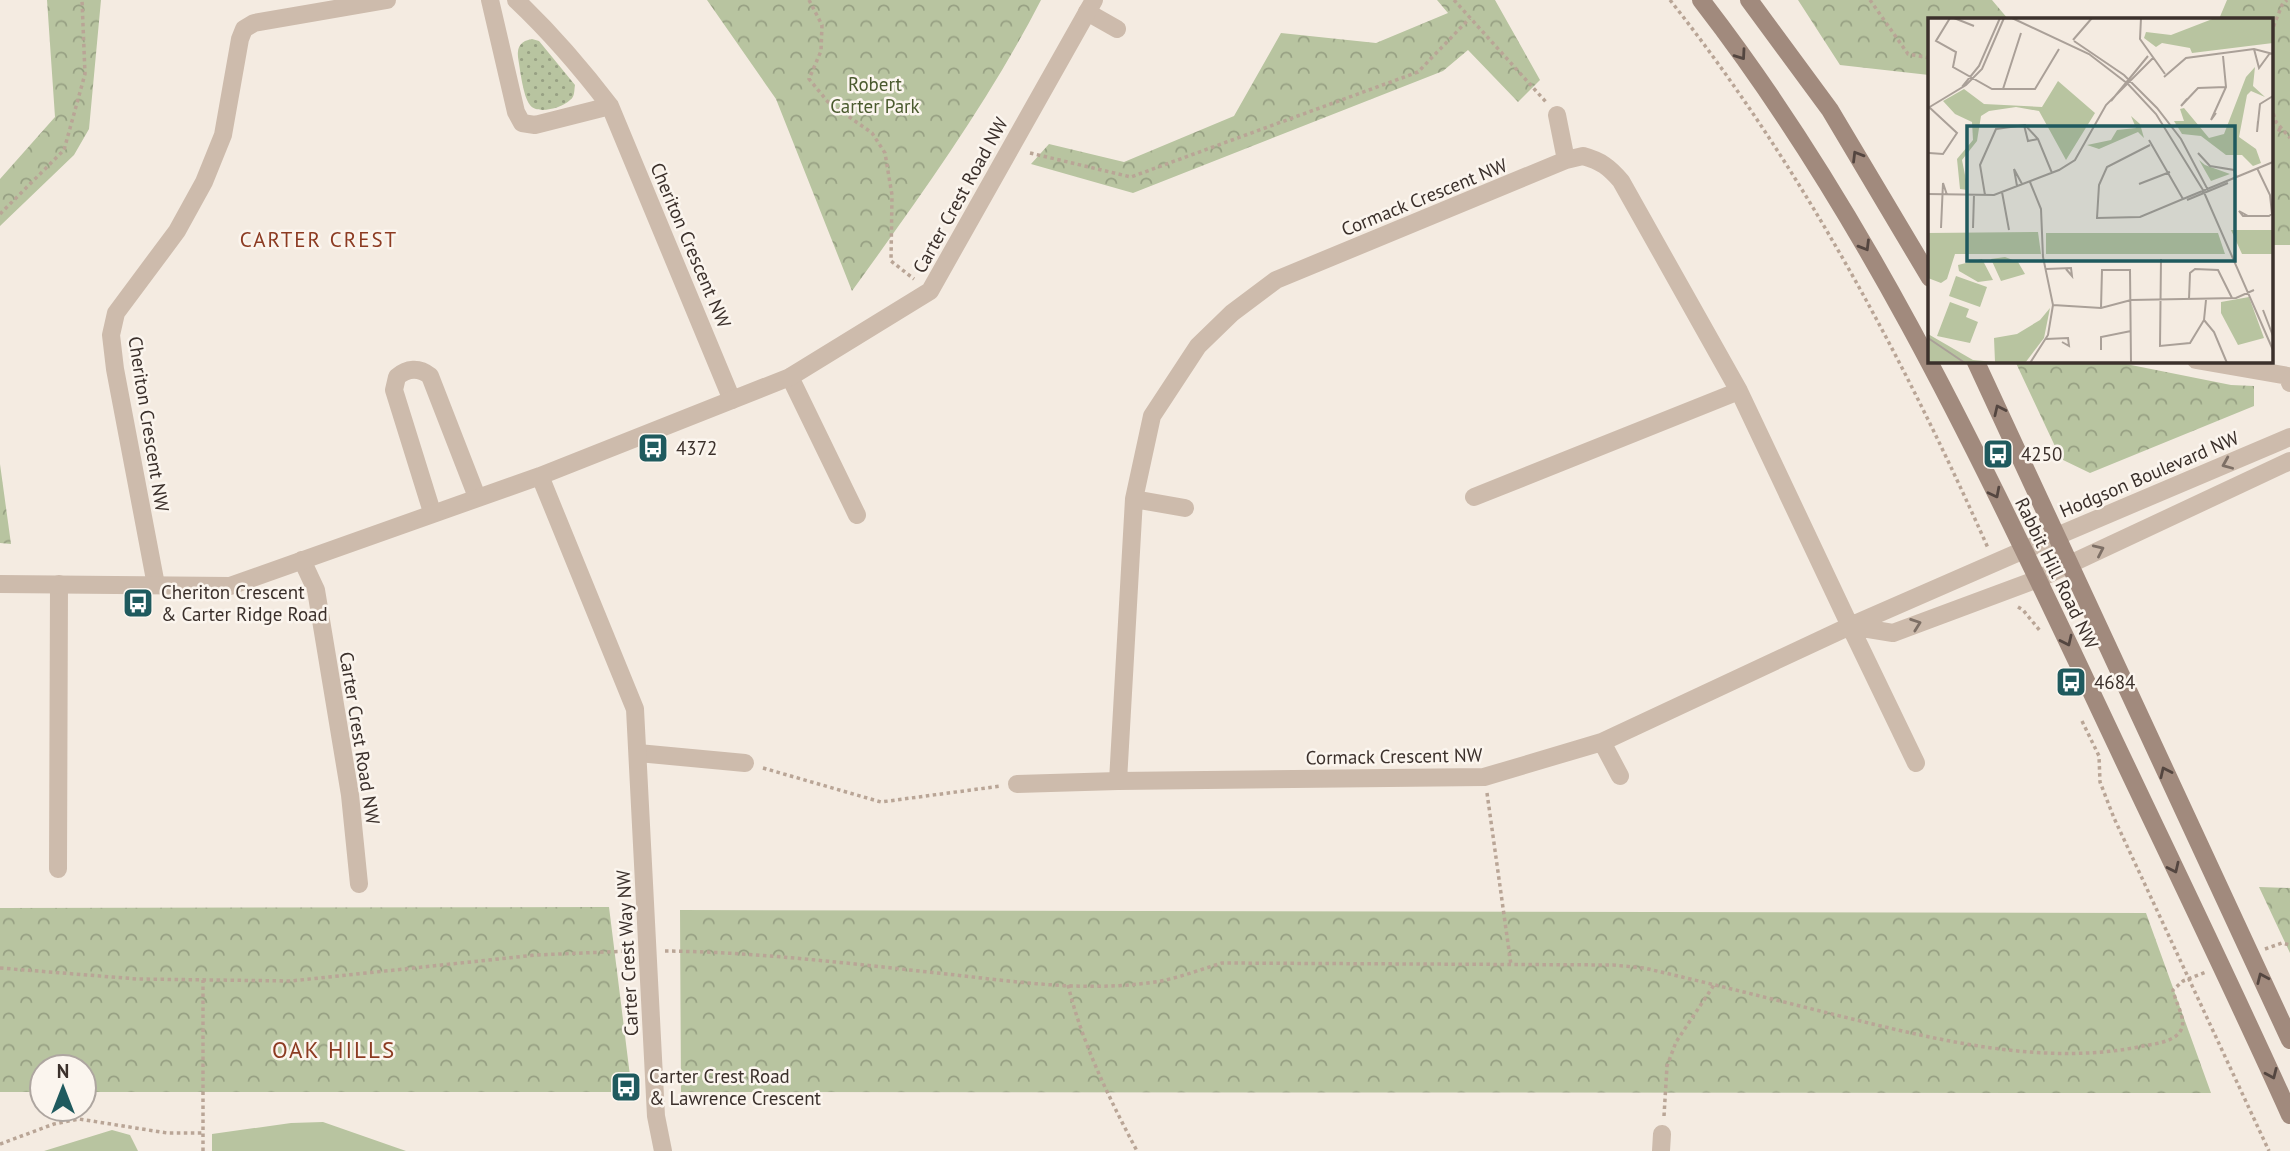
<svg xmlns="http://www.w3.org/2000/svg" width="2290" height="1151" font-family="'PT Sans',sans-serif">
<defs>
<pattern id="grass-dots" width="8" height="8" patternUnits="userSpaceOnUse" patternTransform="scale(1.75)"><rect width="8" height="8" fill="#b8c4a0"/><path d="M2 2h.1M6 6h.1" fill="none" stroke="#97a083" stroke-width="1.8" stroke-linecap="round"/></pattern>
<pattern id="park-crowns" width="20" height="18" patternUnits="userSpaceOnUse" patternTransform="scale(1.75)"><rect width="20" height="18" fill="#b8c4a0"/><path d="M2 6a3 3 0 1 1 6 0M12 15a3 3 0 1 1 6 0" fill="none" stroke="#97a083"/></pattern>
</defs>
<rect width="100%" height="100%" fill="#f4ebe1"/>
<path fill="url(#grass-dots)" d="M532 39 539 41 575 85C574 90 575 97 570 100 562 108 537 115 530 105 523 96 520 69 518 57 517 46 521 41 532 39Z"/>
<path fill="url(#park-crowns)" d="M47 0H101L89 129 74 155 0 226V179L55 117Z
M707 0H1041C988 103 919 198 852 291L776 99Z
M1437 0H1495L1540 80 1518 102 1468 50 1443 71 1133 193 1031 164 1049 144 1124 162 1234 116 1281 33 1376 43 1448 13Z
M1798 0H1992L2008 19H1930L1929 75 1840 65Z
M2227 0H2290V245H2271V19H2219Z
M2015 361H2111L2231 385 2254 386V406L2090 473 2061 459Z
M0 464 11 544 0 543Z
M2259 887 2290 888V953Z
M609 907 632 1092H84V1067H42V1092H0V908Z
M680 910 2146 913 2211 1093 681 1092Z"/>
<path fill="#b8c4a0" d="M323 1122 406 1151H212V1134L291 1123Z
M112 1130 130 1135 138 1151H44Z"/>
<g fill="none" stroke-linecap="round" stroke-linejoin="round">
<path stroke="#b9a596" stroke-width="3.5" stroke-dasharray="3.5 3.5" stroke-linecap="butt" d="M809 0 822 25 821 51 809 79 828 102 872 133 885 153 892 195 891 261 914 279
M1454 0 1546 102
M1670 0C1800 164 1903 357 1988 548
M1870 0 1908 54 1930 58
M2271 33 2282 5 2287 0
M2271 107 2276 122 2290 138
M2271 127 2282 131
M1030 153 1131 177 1418 72 1470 18
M0 214 64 150 85 74 82 0
M2018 607 2023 610 2041 632
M2082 721 2099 756 2100 782 2114 818 2269 1151
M763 768 881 802 1001 786
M1487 793 1511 965
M2265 949 2282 943 2290 945
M665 951C760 952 853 964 947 974 1017 982 1091 993 1161 981 1181 977 1202 969 1222 963L1613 965 1644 968C1704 982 1764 997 1824 1012 1925 1037 2040 1068 2143 1046 2154 1044 2175 1042 2181 1030 2187 1020 2175 1002 2173 990L2183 981 2206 972
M0 968 137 979 291 981 536 955 629 951
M1068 985C1082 1043 1109 1098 1137 1151
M1664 1116 1667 1066 1676 1042 1714 985
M0 1144 54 1124 79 1119 167 1133H203
M203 1151V980"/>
<path stroke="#cdbbac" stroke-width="18" d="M490 0 516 112 522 123 535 125 610 106
M516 0C551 33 581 68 610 106L732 400
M1087 12 1117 29
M1557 115 1566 160
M1583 156C1601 161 1609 167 1621 181L1739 391 1850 626 1602 742 1484 777 1118 781 1134 499 1152 416 1198 346 1232 313 1276 280 1566 160Z
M2196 360 2288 376 2290 383
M790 377 857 515
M1474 497 1739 391
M1134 499 1185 508
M432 512 394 390 397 377C407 368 419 367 430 376L477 497
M302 560 316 590 350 795 359 884
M156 585 115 369 111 335 116 313 177 231 204 182 223 135 240 39 244 29 254 23 387 0
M1850 626 1893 633 2038 579
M1850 626 2024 550
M1850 626 1916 763
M1602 742 1620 776
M638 753 745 763
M1017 784 1118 781
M58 869 59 584
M1661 1151 1662 1134"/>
<path stroke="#cdbbac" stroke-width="18" d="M540 476 635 709 656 1116 663 1151
M2024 550 2290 437
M2038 579 2290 461
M0 584 230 586 540 476 790 377 930 291 1094 0"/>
<path stroke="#a18a7d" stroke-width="18" d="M1701 0C1859 204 1972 440 2082 672 2151 820 2223 966 2290 1115
M1749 0 1830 110 1930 278
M1975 360 2290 1040"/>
</g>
<defs><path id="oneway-chevron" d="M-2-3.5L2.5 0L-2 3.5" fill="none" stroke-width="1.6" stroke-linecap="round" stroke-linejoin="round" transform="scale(1.75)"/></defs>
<g stroke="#544640">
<use href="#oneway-chevron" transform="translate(1741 55) rotate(55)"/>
<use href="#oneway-chevron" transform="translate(1857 156) rotate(-121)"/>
<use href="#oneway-chevron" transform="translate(1865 246) rotate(59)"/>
<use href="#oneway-chevron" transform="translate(1999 410) rotate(-115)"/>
<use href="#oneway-chevron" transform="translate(1995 493) rotate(63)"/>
<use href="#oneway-chevron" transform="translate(2067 641) rotate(65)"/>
<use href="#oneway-chevron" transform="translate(2165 772) rotate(-115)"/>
<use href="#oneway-chevron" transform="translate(2174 868) rotate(65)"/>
<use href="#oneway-chevron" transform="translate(2262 978) rotate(-114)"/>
<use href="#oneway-chevron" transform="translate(2272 1074) rotate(66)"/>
</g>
<g stroke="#7d6f65">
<use href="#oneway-chevron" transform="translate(2227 464) rotate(157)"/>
<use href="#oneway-chevron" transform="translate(2099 550) rotate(-25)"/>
<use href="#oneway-chevron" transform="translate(1916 624) rotate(-20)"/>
</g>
<defs>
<g id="bus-square" transform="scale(1.575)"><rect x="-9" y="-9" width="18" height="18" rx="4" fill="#1f5a5e" stroke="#fbf5ee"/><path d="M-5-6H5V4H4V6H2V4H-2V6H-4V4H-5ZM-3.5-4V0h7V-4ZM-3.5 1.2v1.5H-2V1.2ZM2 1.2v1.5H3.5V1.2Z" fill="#fff"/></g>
</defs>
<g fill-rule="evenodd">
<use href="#bus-square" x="653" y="448"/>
<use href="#bus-square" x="1998" y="454"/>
<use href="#bus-square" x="138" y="603"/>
<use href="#bus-square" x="2071" y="682"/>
<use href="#bus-square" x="626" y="1087"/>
</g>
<g text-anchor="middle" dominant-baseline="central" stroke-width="5" stroke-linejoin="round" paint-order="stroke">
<g font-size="19" fill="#4a5a2e" stroke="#fbf5ee">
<text x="875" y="84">Robert<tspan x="875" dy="22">Carter Park</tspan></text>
</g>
<g font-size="19" fill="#3b302b" stroke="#fbf5ee">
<text transform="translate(960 195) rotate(-61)">Carter Crest Road NW</text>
<text transform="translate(1424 197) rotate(-22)">Cormack Crescent NW</text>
<text transform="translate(691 245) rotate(67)">Cheriton Crescent NW</text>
<text transform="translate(149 424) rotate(81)">Cheriton Crescent NW</text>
<text transform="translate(2149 474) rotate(-23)">Hodgson Boulevard NW</text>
<text transform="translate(2057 573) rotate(64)">Rabbit Hill Road NW</text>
<text transform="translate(360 738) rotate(81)">Carter Crest Road NW</text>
<text transform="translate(1394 756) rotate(-1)">Cormack Crescent NW</text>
<text transform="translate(627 953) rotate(-93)">Carter Crest Way NW</text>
</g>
<g font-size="19" fill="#3b302b" stroke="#fbf5ee" text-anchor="start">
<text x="676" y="448">4372</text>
<text x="2021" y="454">4250</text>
<text x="161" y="592">Cheriton Crescent<tspan x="161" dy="22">&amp; Carter Ridge Road</tspan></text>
<text x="2094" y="682">4684</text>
<text x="649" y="1076">Carter Crest Road<tspan x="649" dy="22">&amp; Lawrence Crescent</tspan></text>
</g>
<g font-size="21" letter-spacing="2" fill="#8c3b22" stroke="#fbf5ee">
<text x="319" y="239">CARTER CREST</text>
</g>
<g font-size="23" letter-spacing="2" fill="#8c3b22" stroke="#fbf5ee">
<text x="334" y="1049">OAK HILLS</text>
</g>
</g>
<g transform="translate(1928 18)">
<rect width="345" height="345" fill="#f4ebe1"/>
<path d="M287 0H345V25L264 35 262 30 234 25 228 29 216 20 218 14 243 17Z" fill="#b8c4a0"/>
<path d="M327 49 325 68 337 79 323 73 319 77 311 119 328 131 333 145 325 148 314 137H298L273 118 254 116 246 103H256L252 91 256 90 281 120 296 116 318 59ZM130 63 167 95 138 142 111 93 88 89 61 93 53 98 49 123 34 142 40 172 32 171 29 141 45 122 44 104 27 96 15 83 36 71 56 86 114 89ZM203 98 212 106 216 120 210 114 171 131 159 127 183 122 189 112 208 110ZM271 142 277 147 302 156 283 163ZM303 212H345V236H314ZM110 214 113 236H27L19 261 13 265 0 260V215ZM118 215H290L297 236H118ZM321 279 336 320 310 327 293 295V284ZM122 290 116 320 97 345H0V316L45 342 67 344 66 320 89 316 112 302Z" fill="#b8c4a0"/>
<path d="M77 239 90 244 97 256 73 263 63 241ZM54 241 65 262 50 264 31 253 30 247ZM28 258 59 269 52 289 21 278ZM22 284 41 291 38 299 50 304 42 325 9 318Z" fill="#b8c4a0"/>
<path fill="none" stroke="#aaa098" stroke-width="2" d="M22 0 8 23 28 34 25 49 64 71H107L131 31M26 0 46 8M84 0 161 36 200 66 228 96 275 172 345 332M213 0 212 21 237 56M145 22 164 0M146 23 196 57 229 90 253 121 281 174M326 31 331 50 342 35M236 59 258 40 326 31 345 36M34 69 51 48 72 0M75 71 93 15M259 81 253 88 270 70 298 69M183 83 220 38M0 90 38 67 54 51 76 0M288 95 283 102 298 69 295 38M330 103 329 114 332 86 345 78M96 107 100 123 110 121M221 122 255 181 212 199 169 200 171 167 179 149 222 127M1 135 15 136 29 115 1 89M270 135 282 148 306 152 308 159M211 166 242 154M89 168 86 151 94 166M74 174 81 212M0 176 66 177 131 152 147 142 178 87 225 40M57 177 52 147 68 111 97 107 110 121 124 155M255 181 345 144M259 182 300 165M320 198 311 193 315 198H341L344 196 342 177 329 150M13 210 15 165 19 177M45 210 46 177M233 241 232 328 262 325 276 302 278 282M118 251 143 250 144 258 138 251M261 281 262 255 267 251 290 252 304 280M125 287 173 290 203 282 308 280 326 272M173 290 174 252H202L203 345M335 292 345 318M276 302 286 314 299 345M0 320 37 345M118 321 140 320 141 328 134 324M173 326V332V319L203 313M102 345 120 317 125 287 115 239 113 191 102 164"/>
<path fill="#1f5a5e" fill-opacity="0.15" stroke="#1f5a5e" stroke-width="3.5" d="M39 108H307V243H39Z"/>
<rect width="345" height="345" fill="none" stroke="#3b302b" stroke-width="3.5"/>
</g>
<g transform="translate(63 1088)"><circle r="33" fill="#fbf5ee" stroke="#aea6a0" stroke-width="2"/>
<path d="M0-5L12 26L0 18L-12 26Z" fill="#1f5a5e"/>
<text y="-10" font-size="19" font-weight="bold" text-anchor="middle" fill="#3b302b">N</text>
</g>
</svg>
